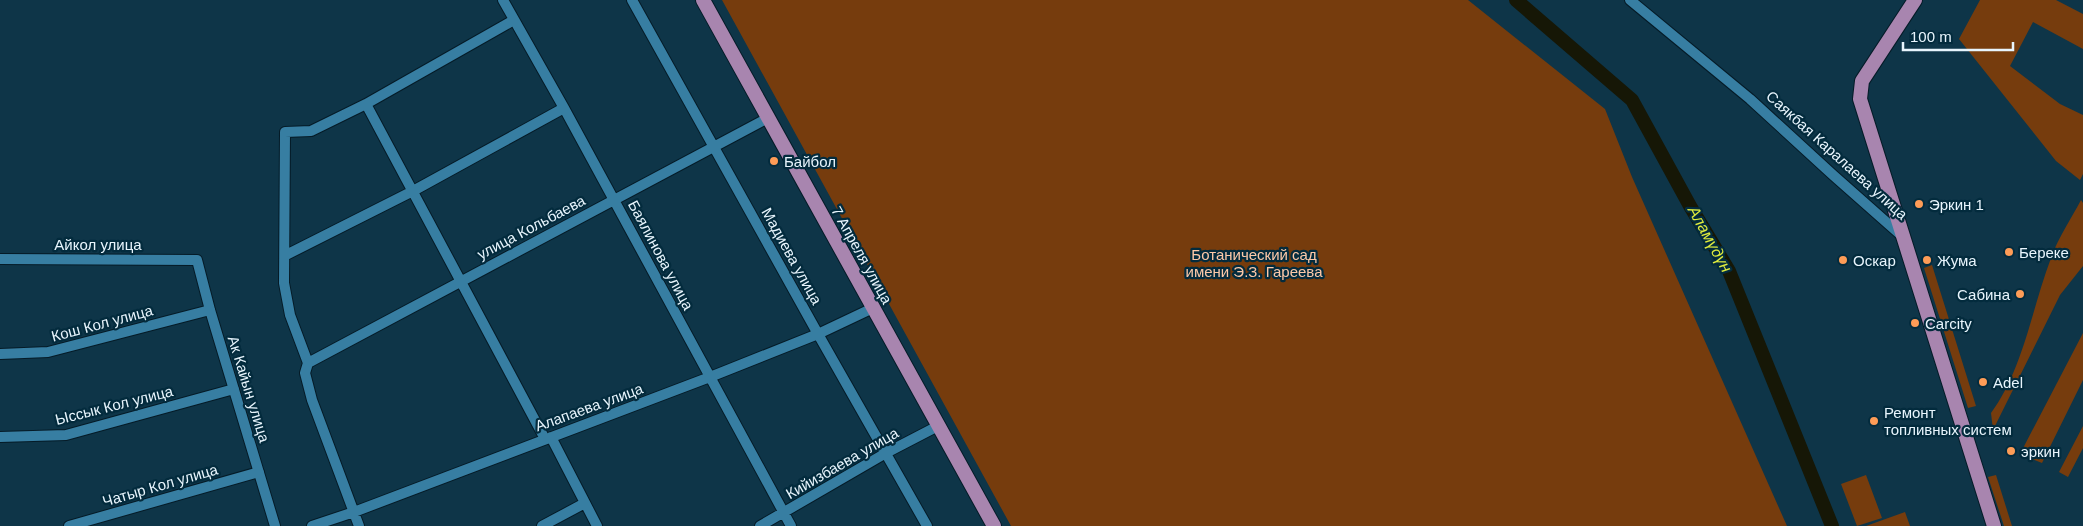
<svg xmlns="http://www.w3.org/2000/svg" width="2083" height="526" font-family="Helvetica,sans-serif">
<rect width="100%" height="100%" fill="#0e3548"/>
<path fill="#763c0d" d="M722 0H1468L1605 109 1632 177 1787 526H1011Z
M1980 0H2056L2083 14V49L2033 22 2010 66 2060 104 2083 115V174L2080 180 2056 161 1959 39Z
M2081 200 2083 203V266L2060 295 1993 430 1991 413C2023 370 2032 308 2051 258 2058 238 2071 219 2081 200Z
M1932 265 1976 406 1968 408 1924 268Z
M2083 333V380L2042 463 2020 454Z
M2083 426V448L2068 477 2059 472Z
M1866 475 1882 518 1857 526 1841 484Z
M1996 475 2012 526H2004L1988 477Z
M1905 512 1910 526H1866Z"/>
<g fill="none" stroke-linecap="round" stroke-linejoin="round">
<path stroke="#161706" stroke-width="14" d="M1516 0 1632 100 1690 206 1729 271 1832 526"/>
<g stroke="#051b27" stroke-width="12">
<path id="minor" d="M503 0 564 108 791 526
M632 0 818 334 927 526
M1630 0 1750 99 1833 175 1902 236
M366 104 545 439
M286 255 413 191 564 108
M0 259 197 260 210 310 275 526
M0 354 48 352 210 310
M308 363 768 118
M0 437 66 435 234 389
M551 437 597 526
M69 526 259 472
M312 526 354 512 710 377 818 334 873 308
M359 526 312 400 305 373 308 363 290 315 284 283 285 132 311 131 366 104 514 20
M542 526 585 503
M760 526 886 453 938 426"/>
</g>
<g stroke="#051b27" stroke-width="16">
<path id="major" d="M703 0 994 526
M1915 0 1862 81 1860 99 1994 526"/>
</g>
<use href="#minor" stroke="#377ea2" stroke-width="10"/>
<use href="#major" stroke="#a885af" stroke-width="14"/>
</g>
<g fill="#fe9c57" stroke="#032b3d" stroke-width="2">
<circle cx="774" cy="161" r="5"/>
<circle cx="1919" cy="204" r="5"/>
<circle cx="2009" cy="252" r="5"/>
<circle cx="1843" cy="260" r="5"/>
<circle cx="1927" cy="260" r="5"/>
<circle cx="2020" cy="294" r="5"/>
<circle cx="1915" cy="323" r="5"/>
<circle cx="1983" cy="382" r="5"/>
<circle cx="1874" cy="421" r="5"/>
<circle cx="2011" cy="451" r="5"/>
</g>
<g text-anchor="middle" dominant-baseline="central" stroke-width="4.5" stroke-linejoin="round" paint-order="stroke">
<g font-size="15" fill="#e8f5fd" stroke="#032b3d">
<text transform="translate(1837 155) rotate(42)">Саякбая Каралаева улица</text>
<text transform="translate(531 227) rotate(-28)">улица Кольбаева</text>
<text x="98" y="244">Айкол улица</text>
<text transform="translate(661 255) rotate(62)">Баялинова улица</text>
<text transform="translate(862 255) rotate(61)">7 Апреля улица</text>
<text transform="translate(792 256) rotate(61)">Мадиева улица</text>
<text transform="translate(102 323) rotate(-15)">Кош Кол улица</text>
<text transform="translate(249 389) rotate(73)">Ак Кайын улица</text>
<text transform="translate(114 405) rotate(-14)">Ыссык Кол улица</text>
<text transform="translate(589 407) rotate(-20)">Алапаева улица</text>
<text transform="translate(842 463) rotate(-30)">Кийизбаева улица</text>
<text transform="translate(160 485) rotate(-16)">Чатыр Кол улица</text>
</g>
<g font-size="15" fill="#e8f5fd" stroke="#032b3d" text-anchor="start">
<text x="784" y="161">Байбол</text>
<text x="1929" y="204">Эркин 1</text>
<text x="2019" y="252">Береке</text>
<text x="1853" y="260">Оскар</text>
<text x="1937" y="260">Жума</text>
<text x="2010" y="294" text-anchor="end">Сабина</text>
<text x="1925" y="323">Carcity</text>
<text x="1993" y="382">Adel</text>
<text x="1884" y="412">Ремонт<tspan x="1884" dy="17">топливных систем</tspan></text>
<text x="2021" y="451">эркин</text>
</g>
<g font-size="15" fill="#fdc9a8" stroke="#032b3d">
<text x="1254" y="254">Ботанический сад<tspan x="1254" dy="17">имени Э.З. Гареева</tspan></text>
</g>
<g font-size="16" font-style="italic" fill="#e0ec3e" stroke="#032b3d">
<text transform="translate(1710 239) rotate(61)">Аламүдүн</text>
</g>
</g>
<path d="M1903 42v8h110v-8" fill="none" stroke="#e8f5fd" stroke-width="2.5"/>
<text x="1910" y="42" font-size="15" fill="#e8f5fd" stroke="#032b3d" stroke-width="4" paint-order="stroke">100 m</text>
</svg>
